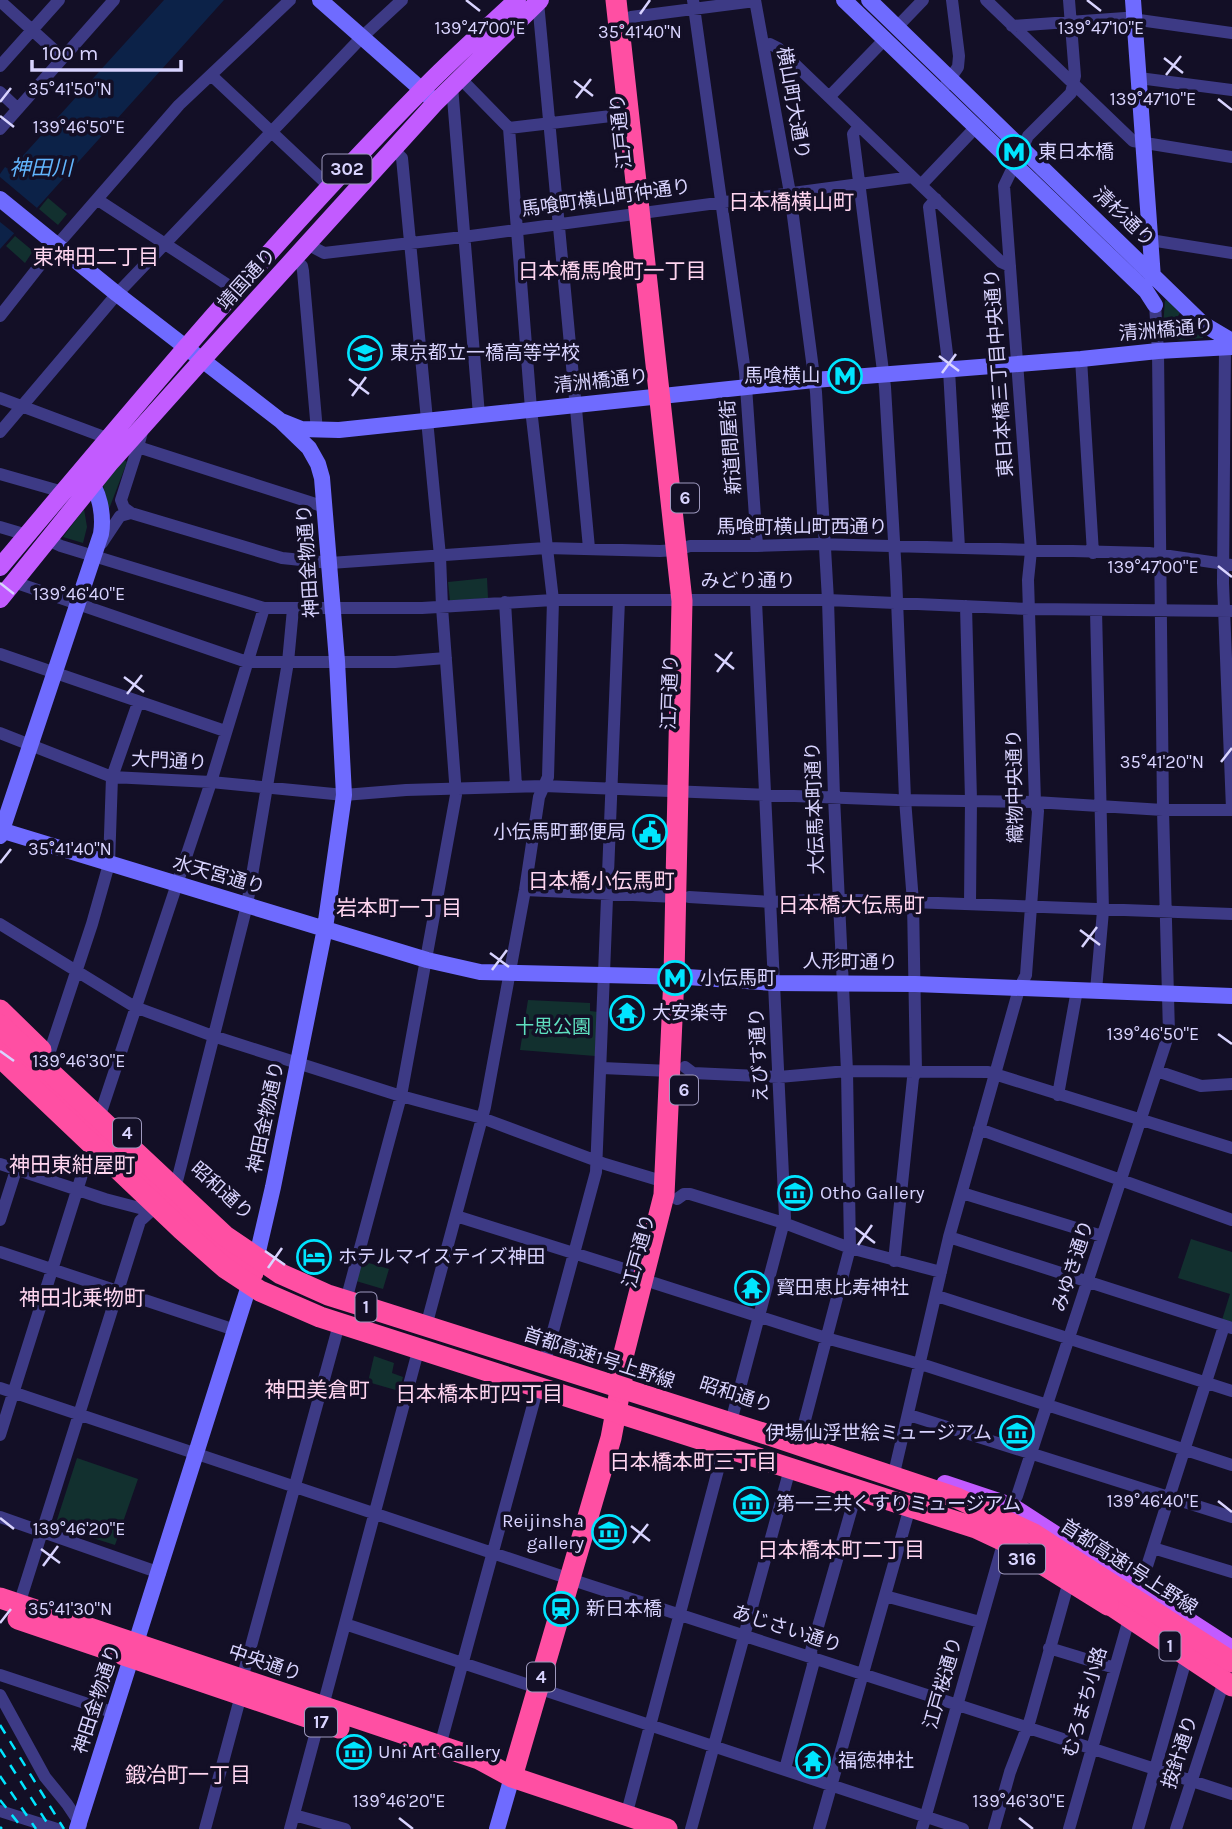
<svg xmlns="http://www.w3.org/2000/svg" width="1232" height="1829" font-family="Karla,'Noto Sans JP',sans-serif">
<rect width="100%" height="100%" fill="#130f26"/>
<path fill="#12302f" d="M48 198 67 214 58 225 39 209Z
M15 236 33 251 25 263 6 246Z
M1165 300 1169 301 1180 313 1170 328 1163 327Z
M1187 319 1203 333V338L1177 340 1178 332Z
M124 460 127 462 109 509 103 485Z
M84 509 87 527 83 543 63 537Z
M487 578 488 598 450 601 448 582Z
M528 1000 590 1003V1011L598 1012 595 1056 520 1050Z
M1191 1239 1232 1252V1323L1222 1320 1230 1294 1178 1278Z
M362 1261 389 1269 383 1289 356 1281Z
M374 1356 394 1363 392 1373 403 1377 399 1391 368 1382Z
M77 1458 138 1479 115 1545 55 1526Z"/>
<path fill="#0c2248" d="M164 0H224L0 249V174L5 167 10 170Z"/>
<path fill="#130f26" d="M0 177 37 208 15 234 0 222Z"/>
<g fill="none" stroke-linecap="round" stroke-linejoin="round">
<path stroke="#3d3a85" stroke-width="12" d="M693 0 745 372 757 546
M755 0 790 193 816 392 828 600 834 797 847 1071 850 1248 800 1439
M986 0 1133 141 1232 157
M0 1 63 58
M538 2 589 548
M631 17 755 1
M1012 26 1125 18 1232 33
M897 27 923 0
M764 46 770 44 778 48 1001 262 1010 266
M0 66 59 0
M211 75 330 187
M1139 78 1232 90
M452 86 479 415
M945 86 958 67 959 56 952 0
M0 92 18 109
M829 97 885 39
M859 126 853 134 885 387 896 575 905 799 913 902 916 1072 913 1078 894 1261
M509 128 628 114
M0 129 114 0
M921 185 976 127
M936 199 929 207 949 370 959 548
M98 200 237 291
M1150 240 1232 253
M307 244 324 253 463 237 912 177
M293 258 302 266 303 271 317 431
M0 316 44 260 179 105 290 0
M1225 346 1223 583 1232 809
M1081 359 1093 553
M0 398 107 438
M143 428 138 447 325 507
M0 432 117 294 362 37 402 0
M0 474 63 492
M131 513 124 508 121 500 138 447
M0 527 27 535
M48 540 61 546 264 608H422L553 600H828L1029 609 1232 611
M102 543 120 516 131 513 282 558 330 563 546 548 660 551 676 550 690 546H757L817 544 1149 553 1232 565
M14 582 247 662H395L446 658
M505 602 516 786
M966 606 971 800 970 904
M0 654 225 731
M0 733 112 777 211 782 344 795 406 790 544 786 897 800 1035 802 1163 810H1232
M525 890 676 897
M689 897 771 902 831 899 1232 914
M0 924 135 1007 213 1036 401 1096 482 1118 605 1164 655 1179 661 1182 664 1189
M1096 990 1103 911 1096 610
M48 1057 92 924 109 864 112 777 138 703
M685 1067 693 1073 779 1077 847 1071 988 1072 1232 1148
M602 1068 670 1071
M1157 1071 1201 1086 1232 1084
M1058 1095 1077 990
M102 1109 211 782 264 608
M979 1129 1232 1220
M0 1164 105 1199 151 1211
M177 1181 247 905 288 662 293 609
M962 1193 1102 1236
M677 1199 684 1194H690L784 1223 850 1248 941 1272
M456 1216 643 1275
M0 1220 16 1170
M949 1237 1232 1328
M0 1252 235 1330
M654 1283 826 1338 927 1366 1232 1465
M348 1293 401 1096 456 795 442 607 440 556 402 158 393 149
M937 1296 1232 1391
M428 1319 485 1107 525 890 539 797 548 777 553 600 531 409 509 128 460 78
M546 1357 596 1172 619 600
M0 1388 585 1584 1232 1794
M909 1415 1232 1517
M732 1418 785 1218 756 601
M0 1435 86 1162 93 1155
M895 1469 949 1237 1019 989 1026 975 1038 811 1035 802 1028 580 1031 551 1004 186 1028 136 1071 93 1075 76 1069 0
M1010 1512 1011 1506 1017 1496 1169 1033 1163 810 1158 351 1155 305
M0 1517 160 1573
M1153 1548 1232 1572
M1140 1588 1224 1326
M885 1596 980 1622
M17 1611 140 1221 151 1211
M345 1624 963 1829
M1049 1648 1115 1668
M0 1675 115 1713
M242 1679 338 1328
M0 1695 45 1777 67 1804 81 1825
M440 1746 536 1394
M785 1769 813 1665 811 1651 855 1497
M0 1811 57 1829
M294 1815 345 1829
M626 1816 722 1455
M205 1829 241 1695
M290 1829 417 1355
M691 1829 788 1476
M819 1829 908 1514
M922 1829 1005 1537
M994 1829 1010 1772 1030 1720 1067 1588
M1069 1829 1127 1626
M1138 1829 1185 1663
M1176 1829 1222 1687"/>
<path stroke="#6f6bff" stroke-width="16" d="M320 0 431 98
M844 0 1146 291 1155 305
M869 0 1203 324 1232 341
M1133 0 1153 278
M0 199 117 294 281 421 301 429 339 430 814 380 1081 359 1158 351 1232 347
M0 830 427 960 480 972 687 977 774 983 915 984 1232 996
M0 836 101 534C104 516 100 489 86 477
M77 1829 253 1273 273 1187 325 928 344 795 337 661 322 478 318 464 309 448 281 421
M497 1829 512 1777"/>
<path stroke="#c25bff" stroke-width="18" d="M0 567C136 405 272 242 421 91 452 59 485 30 517 0
M0 599 109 464 202 360 436 102 540 0
M945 1484 1011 1506 1232 1649"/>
<path stroke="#ff4fa3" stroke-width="21" d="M0 1010 41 1050
M0 1043 93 1129
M104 1139 151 1184 171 1215
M167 1191 198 1227 220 1247
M219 1238 253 1273
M1094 1594 1232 1686
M0 1598 479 1759 512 1777 667 1829
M18 1619 339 1728
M512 1777 611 1438 622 1380V1361L664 1195 674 976 682 601 616 0"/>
<path stroke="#00e5ff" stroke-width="2.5" stroke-dasharray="10 9" stroke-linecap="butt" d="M0 1725 64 1829
M0 1749 51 1829
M0 1776 36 1829
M0 1800 23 1829
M0 1827 2 1829"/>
<path stroke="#ff4fa3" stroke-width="21" d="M0 1025 225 1236 281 1274 328 1295 363 1306 769 1435 957 1498 1034 1534 1232 1662
M0 1057 182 1230 225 1268 260 1291 320 1317 976 1528 1008 1543 1108 1605"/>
</g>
<path fill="none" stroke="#d9d4ff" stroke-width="2.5" d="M466 0 480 11M1087 0 1101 11M640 14 650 0M1164 58 1183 73M1166 75 1181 56M574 81 593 96M576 98 591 79M1218 99 1232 110M0 102 11 88M0 116 14 127M939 356 959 371M942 373 956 354M349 379 369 394M352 396 366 377M1218 566 1232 577M0 583 14 594M715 654 734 669M717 672 732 652M124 677 144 692M127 694 142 675M1221 762 1232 748M0 863 11 849M1080 930 1100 945M1082 947 1097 927M490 953 509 967M492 970 507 950M1218 1034 1232 1044M0 1051 14 1061M855 1228 875 1243M858 1245 872 1225M265 1251 285 1265M268 1268 282 1248M1218 1501 1232 1512M0 1518 14 1529M631 1526 650 1541M633 1543 648 1524M41 1549 60 1563M43 1566 58 1546M0 1623 11 1609M399 1818 413 1829M1019 1818 1033 1829"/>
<defs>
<g id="metro-ring" transform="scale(1.75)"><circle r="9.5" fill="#130f26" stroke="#00e5ff" stroke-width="1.5"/><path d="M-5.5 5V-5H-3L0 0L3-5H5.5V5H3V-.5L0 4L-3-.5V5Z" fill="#00e5ff"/></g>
<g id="school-ring" transform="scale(1.75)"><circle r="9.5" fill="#130f26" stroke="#00e5ff" stroke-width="1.5"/><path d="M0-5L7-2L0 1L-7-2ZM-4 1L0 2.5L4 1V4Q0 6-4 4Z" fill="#00e5ff"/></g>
<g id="civic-ring" transform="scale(1.75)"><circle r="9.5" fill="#130f26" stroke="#00e5ff" stroke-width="1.5"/><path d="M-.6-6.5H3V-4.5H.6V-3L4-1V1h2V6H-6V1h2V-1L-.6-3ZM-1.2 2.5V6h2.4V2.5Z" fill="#00e5ff"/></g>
<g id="temple-ring" transform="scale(1.75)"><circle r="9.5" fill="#130f26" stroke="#00e5ff" stroke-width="1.5"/><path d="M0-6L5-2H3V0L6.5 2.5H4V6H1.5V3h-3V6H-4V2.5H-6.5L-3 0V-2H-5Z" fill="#00e5ff"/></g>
<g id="museum-ring" transform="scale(1.75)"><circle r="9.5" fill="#130f26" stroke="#00e5ff" stroke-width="1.5"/><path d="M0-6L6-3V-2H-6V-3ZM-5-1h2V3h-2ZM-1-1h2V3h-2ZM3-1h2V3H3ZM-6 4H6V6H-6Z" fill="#00e5ff"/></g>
<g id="hotel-ring" transform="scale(1.75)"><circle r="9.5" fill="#130f26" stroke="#00e5ff" stroke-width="1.5"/><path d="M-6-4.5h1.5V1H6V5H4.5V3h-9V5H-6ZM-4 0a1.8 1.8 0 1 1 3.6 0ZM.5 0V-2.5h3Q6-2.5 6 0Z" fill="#00e5ff"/></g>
<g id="station-ring" transform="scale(1.75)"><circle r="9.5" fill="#130f26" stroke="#00e5ff" stroke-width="1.5"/><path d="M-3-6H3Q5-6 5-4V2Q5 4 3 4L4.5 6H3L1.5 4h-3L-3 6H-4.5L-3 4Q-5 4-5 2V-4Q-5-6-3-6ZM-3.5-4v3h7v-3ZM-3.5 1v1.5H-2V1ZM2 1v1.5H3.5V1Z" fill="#00e5ff"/></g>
</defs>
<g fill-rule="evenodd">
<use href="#metro-ring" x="1014" y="152"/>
<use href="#school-ring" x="365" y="353"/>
<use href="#metro-ring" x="845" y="376"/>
<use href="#civic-ring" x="650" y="832"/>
<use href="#metro-ring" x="675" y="978"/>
<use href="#temple-ring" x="627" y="1013"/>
<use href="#museum-ring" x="795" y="1193"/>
<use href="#hotel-ring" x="314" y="1257"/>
<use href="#temple-ring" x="752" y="1288"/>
<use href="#museum-ring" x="1017" y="1433"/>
<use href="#museum-ring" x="751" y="1504"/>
<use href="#museum-ring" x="609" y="1532"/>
<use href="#station-ring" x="561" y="1609"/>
<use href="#museum-ring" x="354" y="1752"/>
<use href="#temple-ring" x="813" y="1761"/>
</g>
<g text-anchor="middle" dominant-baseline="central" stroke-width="7" stroke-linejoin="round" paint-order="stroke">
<g fill="#130f26" stroke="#9e99be" stroke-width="2">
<rect x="322.5" y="154.5" width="49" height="29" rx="5"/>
<rect x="671" y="483.5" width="28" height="29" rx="5"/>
<rect x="670" y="1075.5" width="28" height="29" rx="5"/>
<rect x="113" y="1118.5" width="28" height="29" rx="5"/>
<rect x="355.5" y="1292.5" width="21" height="29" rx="5"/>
<rect x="999" y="1544.5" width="46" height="29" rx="5"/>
<rect x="1159.5" y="1631.5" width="21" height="29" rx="5"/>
<rect x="527" y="1662.5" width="28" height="29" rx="5"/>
<rect x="305" y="1707.5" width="32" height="29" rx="5"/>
</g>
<g font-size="18" font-weight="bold" fill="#d9d4ff">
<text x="347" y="169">302</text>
<text x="685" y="498">6</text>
<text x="684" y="1090">6</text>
<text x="127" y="1133">4</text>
<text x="366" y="1307">1</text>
<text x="1022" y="1559">316</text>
<text x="1170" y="1646">1</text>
<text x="541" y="1677">4</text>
<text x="321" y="1722">17</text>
</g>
<g font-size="19" fill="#d9d4ff" stroke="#130f26">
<text transform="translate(793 103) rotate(80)">横山町大通り</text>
<text transform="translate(621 131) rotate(-96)">江戸通り</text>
<text transform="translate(606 198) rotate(-8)">馬喰町横山町仲通り</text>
<text transform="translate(1124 217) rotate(44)">清杉通り</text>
<text transform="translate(247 279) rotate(-48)">靖国通り</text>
<text transform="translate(1166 330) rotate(-5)">清洲橋通り</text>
<text transform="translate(999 373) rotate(-94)">東日本橋三丁目中央通り</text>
<text transform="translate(601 381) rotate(-6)">清洲橋通り</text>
<text transform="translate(731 447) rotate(-94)">新道問屋街</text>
<text x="802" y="527">馬喰町横山町西通り</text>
<text transform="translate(308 561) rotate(-94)">神田金物通り</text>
<text x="748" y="581">みどり通り</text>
<text transform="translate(670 692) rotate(-88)">江戸通り</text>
<text transform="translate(169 761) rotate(3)">大門通り</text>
<text transform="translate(1015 786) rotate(-91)">織物中央通り</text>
<text transform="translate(815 808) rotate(-92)">大伝馬本町通り</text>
<text transform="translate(219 875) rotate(16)">水天宮通り</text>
<text transform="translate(850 962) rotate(1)">人形町通り</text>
<text transform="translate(759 1055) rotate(-93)">えびす通り</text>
<text transform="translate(266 1117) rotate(-78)">神田金物通り</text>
<text transform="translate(222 1191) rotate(42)">昭和通り</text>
<text transform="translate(639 1251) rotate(-75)">江戸通り</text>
<text transform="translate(1073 1266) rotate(-72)">みゆき通り</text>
<text transform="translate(599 1358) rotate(18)">首都高速1号上野線</text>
<text transform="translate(736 1395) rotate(18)">昭和通り</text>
<text transform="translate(1129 1567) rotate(33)">首都高速1号上野線</text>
<text transform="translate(787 1629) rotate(18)">あじさい通り</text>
<text transform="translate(265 1663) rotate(19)">中央通り</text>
<text transform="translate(943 1683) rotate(-74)">江戸桜通り</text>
<text transform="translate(97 1699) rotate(-72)">神田金物通り</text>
<text transform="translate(1085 1702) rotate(-74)">むろまち小路</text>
<text transform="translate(1180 1752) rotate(-72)">按針通り</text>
</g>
<g font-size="19" fill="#d9d4ff" stroke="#130f26" text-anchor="start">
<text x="1038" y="152">東日本橋</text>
<text x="390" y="353">東京都立一橋高等学校</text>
<text x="820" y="376" text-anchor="end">馬喰横山</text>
<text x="626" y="832" text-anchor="end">小伝馬町郵便局</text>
<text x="700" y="978">小伝馬町</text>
<text x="652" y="1013">大安楽寺</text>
<text x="820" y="1193">Otho Gallery</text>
<text x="338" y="1257">ホテルマイステイズ神田</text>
<text x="776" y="1288">寳田恵比寿神社</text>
<text x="992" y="1433" text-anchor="end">伊場仙浮世絵ミュージアム</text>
<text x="776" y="1504">第一三共くすりミュージアム</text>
<text x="584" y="1521" text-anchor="end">Reijinsha<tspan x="584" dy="22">gallery</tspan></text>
<text x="586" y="1609">新日本橋</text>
<text x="378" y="1752">Uni Art Gallery</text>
<text x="838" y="1761">福徳神社</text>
</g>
<g font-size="19" fill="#5fe0c0" stroke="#130f26">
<text x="553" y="1027">十思公園</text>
</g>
<g font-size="21" font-style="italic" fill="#62b6ff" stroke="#130f26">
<text x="41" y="168">神田川</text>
</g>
<g font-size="21" fill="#ffd6f0" stroke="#130f26">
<text x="791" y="202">日本橋横山町</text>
<text x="96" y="257">東神田二丁目</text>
<text x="612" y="271">日本橋馬喰町一丁目</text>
<text x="601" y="881">日本橋小伝馬町</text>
<text x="851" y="905">日本橋大伝馬町</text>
<text x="399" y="908">岩本町一丁目</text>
<text x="72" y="1165">神田東紺屋町</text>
<text x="82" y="1298">神田北乗物町</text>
<text x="317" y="1390">神田美倉町</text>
<text x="479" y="1394">日本橋本町四丁目</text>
<text x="693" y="1462">日本橋本町三丁目</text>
<text x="841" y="1550">日本橋本町二丁目</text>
<text x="188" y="1775">鍛冶町一丁目</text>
</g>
</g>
<g font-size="18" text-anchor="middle" fill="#d9d4ff" stroke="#130f26" stroke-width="7" stroke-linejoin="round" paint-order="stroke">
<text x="480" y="34">139°47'00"E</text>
<text x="1101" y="34">139°47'10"E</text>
<text x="640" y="38">35°41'40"N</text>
<text x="70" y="95">35°41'50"N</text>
<text x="1153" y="105">139°47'10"E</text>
<text x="79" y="133">139°46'50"E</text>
<text x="1153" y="573">139°47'00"E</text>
<text x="79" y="600">139°46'40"E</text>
<text x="1162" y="768">35°41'20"N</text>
<text x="70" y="855">35°41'40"N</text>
<text x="1153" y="1040">139°46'50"E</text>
<text x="79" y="1067">139°46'30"E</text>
<text x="1153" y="1507">139°46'40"E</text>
<text x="79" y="1535">139°46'20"E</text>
<text x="70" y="1615">35°41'30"N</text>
<text x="399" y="1807">139°46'20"E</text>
<text x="1019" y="1807">139°46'30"E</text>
</g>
<path d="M32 60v10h149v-10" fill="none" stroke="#d9d4ff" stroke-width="3.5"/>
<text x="42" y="60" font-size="21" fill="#d9d4ff" stroke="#130f26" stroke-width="5" paint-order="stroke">100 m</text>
</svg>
